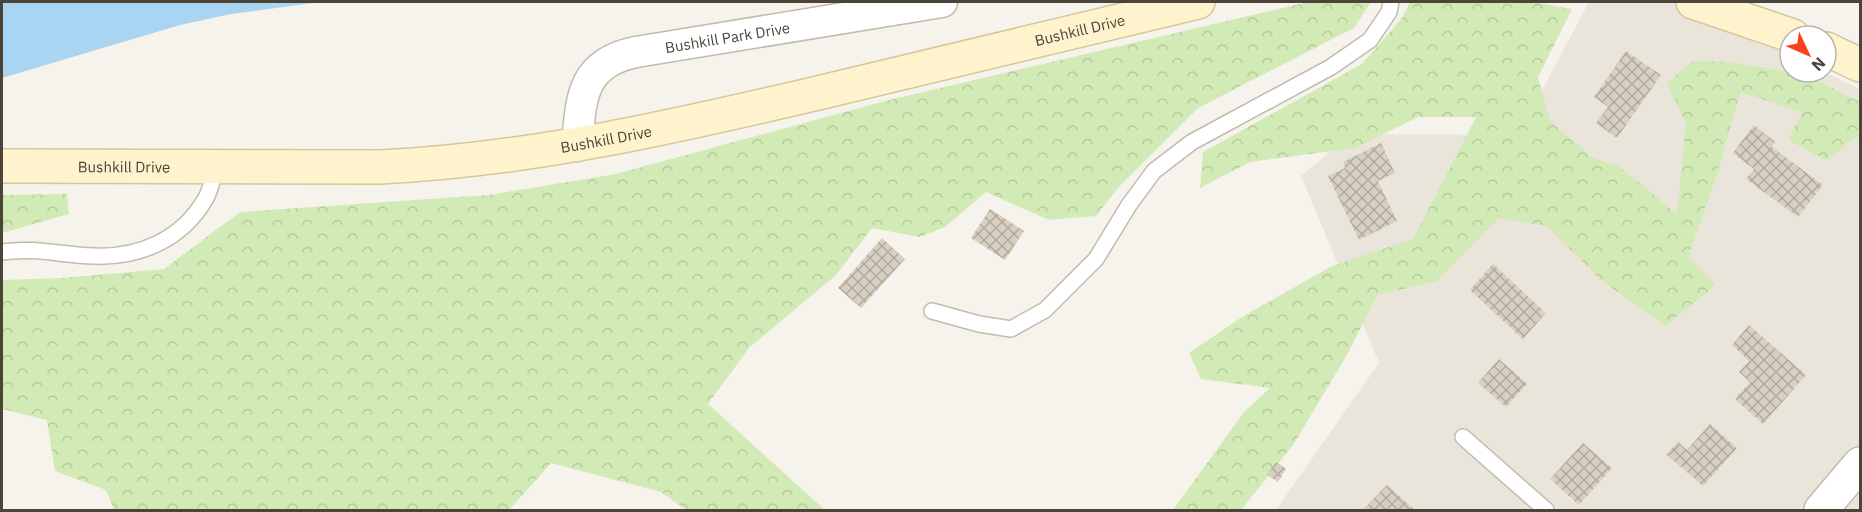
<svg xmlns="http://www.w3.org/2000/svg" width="1862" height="512" font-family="'IBM Plex Sans',sans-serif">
<defs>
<pattern id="forest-crowns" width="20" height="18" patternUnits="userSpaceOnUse" patternTransform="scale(1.5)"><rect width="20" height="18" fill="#d2eab5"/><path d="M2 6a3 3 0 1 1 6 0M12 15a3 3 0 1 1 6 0" fill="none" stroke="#b6ca9c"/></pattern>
<pattern id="building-cross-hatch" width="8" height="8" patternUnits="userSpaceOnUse" patternTransform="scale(1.5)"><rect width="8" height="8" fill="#d8cfc1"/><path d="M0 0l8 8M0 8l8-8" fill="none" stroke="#b1aa9e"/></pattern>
</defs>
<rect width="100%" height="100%" fill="#f6f3ec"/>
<path fill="#eae5da" d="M1589 2H1675L1790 56V72H1824L1860 89V510H1276L1379 363 1301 176 1352 134 1518 135Z"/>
<path fill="url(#forest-crowns)" d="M1308 2H1371L1354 28 1198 108 1118 188 1096 216 1049 220 986 192 945 227 919 237 872 228 836 275 749 348 708 404 825 510H686L661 492 551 463 509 510H114L106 490 55 471 47 420 2 409V280L62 278 164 269 240 212 488 195 616 174 885 101Z
M1410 2H1533L1572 9 1538 77 1550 121 1593 158 1620 167 1677 214 1686 123 1667 83 1693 61 1731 62 1806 75 1860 102V135L1826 160 1788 140 1802 112 1740 92 1717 175 1688 257 1716 285 1665 326 1602 281 1547 226 1499 218 1437 281 1377 295 1347 355 1293 445 1241 510H1173L1244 412 1270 388 1201 379 1189 353 1242 317 1332 266 1413 239 1476 117H1418L1355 148 1250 162 1200 188 1203 152 1362 64 1402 18Z
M67 194 69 214 2 233V195Z"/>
<path fill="#a9d4f2" d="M2 2H320L231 14 180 25 2 78Z"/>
<path fill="url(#building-cross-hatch)" d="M1626 51 1661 75 1617 138 1596 123 1608 107 1594 97Z
M1754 125 1775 142 1772 147 1823 185 1798 217 1746 179 1754 169 1733 153Z
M1381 143 1395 173 1378 181 1397 221 1359 240 1328 176 1345 168 1343 162Z
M990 209 1024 231 1005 260 971 238Z
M882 238 905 259 861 308 838 288Z
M1493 264 1546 313 1523 339 1470 290Z
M1749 325 1806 375 1763 424 1735 399 1750 382 1739 372 1749 361 1732 345Z
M1499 359 1527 384 1506 407 1478 383Z
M1710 424 1737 448 1703 486 1666 454 1678 442 1687 450Z
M1583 443 1612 468 1579 505 1550 479Z
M1276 462 1286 469 1278 482 1267 475Z
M1387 485 1415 510H1363Z"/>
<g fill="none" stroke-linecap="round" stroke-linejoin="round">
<g stroke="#c2bbae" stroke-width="18">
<path id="service" d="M2 252C33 247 62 255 93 256 139 258 182 240 206 198 211 189 213 177 216 167
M932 311 979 324 1011 329 1045 310 1096 259 1129 205 1154 171 1192 142 1331 67 1370 40 1389 12 1391 2
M1463 437 1546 510"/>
</g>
<g stroke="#c2bbae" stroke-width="33">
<g id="minor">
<path id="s1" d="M577 146C581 98 581 63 636 52L942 2"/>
</g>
</g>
<g stroke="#c2bbae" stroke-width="36">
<path id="tertiary" d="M1821 510 1860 464"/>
</g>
<g stroke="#d6c79b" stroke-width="36">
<g id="secondary">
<path d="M1693 2 1793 36"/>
<path d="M1826 49 1860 65"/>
<path id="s2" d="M2 166 380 167C529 160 673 127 818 93 945 62 1072 31 1198 2"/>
</g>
</g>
<use href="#service" stroke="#fff" stroke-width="15"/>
<use href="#minor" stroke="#fff" stroke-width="30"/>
<use href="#tertiary" stroke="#fff" stroke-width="33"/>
<use href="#secondary" stroke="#fff3cd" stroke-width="33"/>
</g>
<g text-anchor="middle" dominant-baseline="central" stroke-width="4.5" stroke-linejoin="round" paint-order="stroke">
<g font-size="15" fill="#4b4439" stroke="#fff">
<text stroke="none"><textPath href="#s2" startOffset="1092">Bushkill Drive</textPath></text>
<text stroke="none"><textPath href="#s1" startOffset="216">Bushkill Park Drive</textPath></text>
<text stroke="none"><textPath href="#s2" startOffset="606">Bushkill Drive</textPath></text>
<text stroke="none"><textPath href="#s2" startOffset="122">Bushkill Drive</textPath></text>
</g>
</g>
<rect width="1862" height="512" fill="none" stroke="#4b4439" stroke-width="6"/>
<g transform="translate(1808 54) rotate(134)"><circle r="28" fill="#ffffff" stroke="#b7b4b0" stroke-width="1.5"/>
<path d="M0-4.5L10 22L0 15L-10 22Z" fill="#fc3f1d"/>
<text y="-9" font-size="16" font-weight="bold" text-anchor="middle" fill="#4b4439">N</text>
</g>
</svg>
